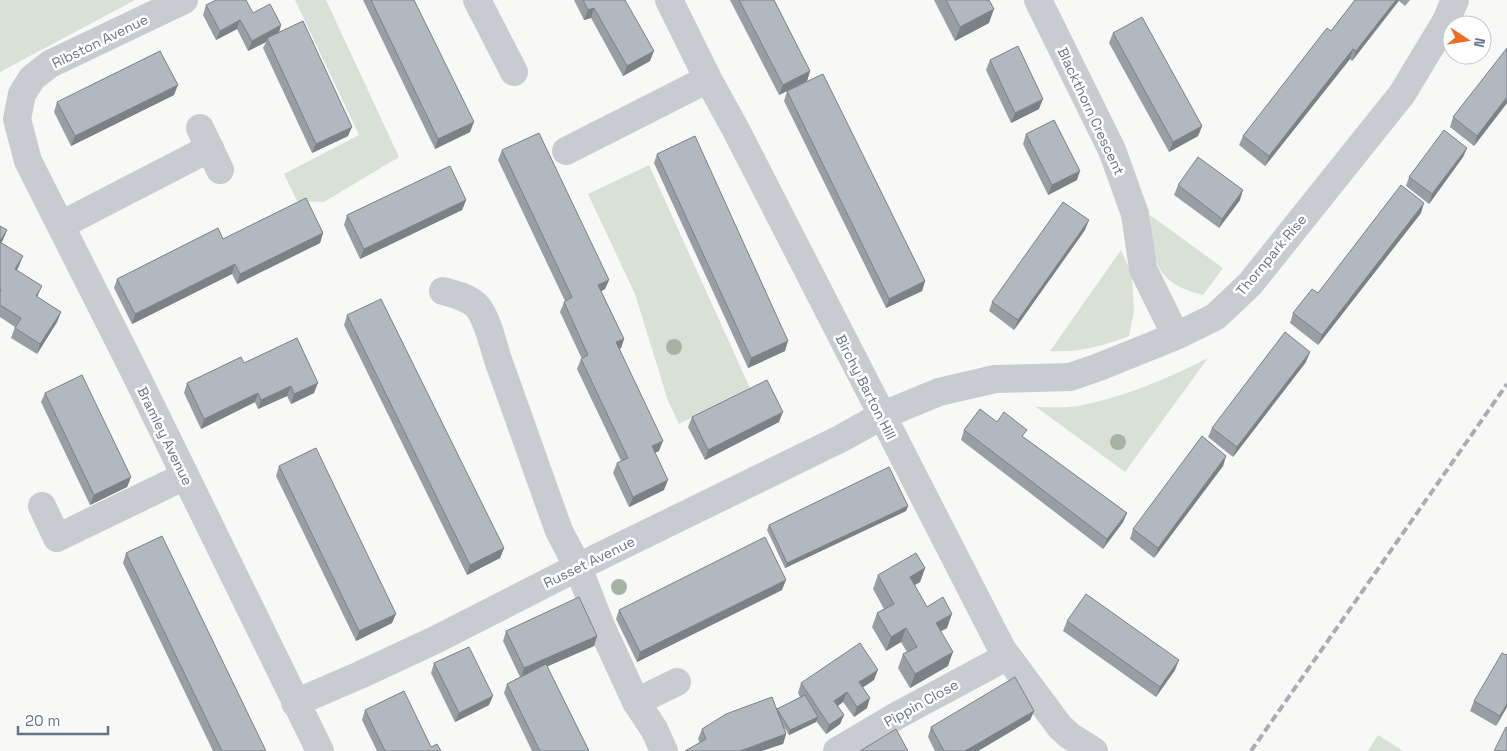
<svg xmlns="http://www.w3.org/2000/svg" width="1507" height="751" font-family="'Space Grotesk',sans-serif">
<rect width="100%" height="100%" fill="#f8f9f6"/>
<path fill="#d9e1d7" d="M0 0H135L0 72Z
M295 0H326L399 157 324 202 297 201 284 174 359 135Z
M649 165 750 388 679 424 668 401 635 294 588 194Z
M1150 215 1223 268 1203 295C1154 283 1152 260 1150 215Z
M1121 250 1132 275 1134 311 1129 336C1103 346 1078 353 1050 351Z
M1208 358 1125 472 1036 407C1049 407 1065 408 1078 406 1124 397 1167 379 1208 358Z
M1378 735 1403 751H1368Z"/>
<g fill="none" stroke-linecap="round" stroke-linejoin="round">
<path stroke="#c8cbcf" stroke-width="28" d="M184 0 50 64 32 78 22 94 17 119 28 161 133 369 320 751
M477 0 514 72
M669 0 708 79 736 130 1002 649 1060 727 1070 736 1094 751
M1038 0 1112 150 1135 214 1143 269 1176 336
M200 128 220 170
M566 151 708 79
M61 225 210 148
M443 291C454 294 467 297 476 305 486 315 493 343 497 357L559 531 578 567 601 626 636 702 677 682
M42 506 57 538 185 476
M636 702 654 729 664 751
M295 703 360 675 435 640 578 567 842 438 881 416 939 392 995 379 1070 377 1099 367 1176 336 1215 317 1250 284 1402 94 1446 21 1455 0
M837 751 898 715 1006 657"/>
<path stroke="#a8adb4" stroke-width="4" stroke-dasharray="8 4" stroke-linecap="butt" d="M1251 751 1507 384"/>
</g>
<g fill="#a6b3a4">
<circle cx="674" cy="347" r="8"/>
<circle cx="1118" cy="442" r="8"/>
<circle cx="619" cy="587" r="8"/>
</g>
<path fill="#989ea4" d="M363 0H414L470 132 435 149Z
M574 0H625L650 61 623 76 591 18 584 20Z
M730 0H774L810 71 807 81 779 95Z
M934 0H989V23L955 41Z
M1355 0H1410L1405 6 1399 1 1352 61 1350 59 1265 166 1239 145 1243 136 1331 31Z
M206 5 253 13 281 25 279 33 348 136 312 153 263 48 266 42 248 51 237 29 216 40 203 15Z
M1113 33 1202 126 1198 136 1169 152 1109 43Z
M990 60 1039 109 1011 123 986 70Z
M787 91 925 281 922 291 886 308 784 101Z
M174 95 71 146 54 112 57 102Z
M1507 103 1474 146 1450 127 1453 117Z
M1026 134 1077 180 1048 195 1023 144Z
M1467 148 1463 157 1429 204 1406 186 1409 177Z
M502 150 609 280 605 289 601 291 624 339 621 348 619 349 659 451 655 453 664 490 629 507 613 473 617 463 621 461 577 369 581 359H582L560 312 564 302 565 301 498 160Z
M657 154 785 351 748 368 654 163Z
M1178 185 1240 200 1219 228 1174 195Z
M466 200 462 210 360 259 344 225 347 215Z
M1421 213 1318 345 1290 323 1293 313 1318 293Z
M0 226 7 230 1 243 19 266 17 270 38 295 37 297 61 312 57 322 37 354 11 338 15 327 0 317Z
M1085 230 1014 330 989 311 992 302Z
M323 233 320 243 237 284 232 274 132 324 114 288 117 279 223 239Z
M347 315 504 548 500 558 467 575 344 325Z
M1306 362 1233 457 1208 437 1212 428Z
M244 363 314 393 291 404 287 396 258 409 255 402 201 429 184 393 187 383Z
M45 393 131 477 127 487 90 505 41 402Z
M692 417 779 422 705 460 688 427Z
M997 422 1024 438 1127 513 1123 522 1103 549 961 440 964 430Z
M1226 456 1223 466 1154 558 1130 539 1133 529Z
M279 466 392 623 356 641 276 476Z
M908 506 906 511 785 568 767 530 769 525Z
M126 553 266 751H213L123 563Z
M925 568 920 582 914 585 927 607 947 628 941 631 948 666 910 688 898 668 903 654 907 652 901 642 886 651 872 627 877 613 884 609 873 589 878 575Z
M782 590 637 662 616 619 619 610Z
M1067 621 1175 670 1156 697 1063 631Z
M506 631 597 636 594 646 547 666 589 751H532L504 693 507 684 520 677 503 641Z
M1506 655 1507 707 1496 726 1470 711 1474 701Z
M434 663 489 705 455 722 431 673Z
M874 680 863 687 867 708 854 717 843 702 838 706 844 715 840 724 826 734 816 721V722L789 735 784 727 786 734 783 744 700 743 698 739 702 729 777 709 800 697 798 693 801 683Z
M365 710 431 747 441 751H377L362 720Z
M1034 711 1030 720 978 751H935L928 737 931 727Z"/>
<path fill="#7c8186" d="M1396 0H1399L1352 61 1356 51Z
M594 8 591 18 584 20 588 10Z
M994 9 989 23 955 41 960 27Z
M240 20 237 29 216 40 220 31Z
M281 25 278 35 267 38 266 42 248 51 252 41Z
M1353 49 1350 59 1265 166 1269 156Z
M654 51 650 61 623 76 627 66Z
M810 71 807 81 779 95 783 85Z
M178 85 174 95 71 146 75 136Z
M1507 97V103L1474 146 1477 136Z
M1043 99 1039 109 1011 123 1015 113Z
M474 122 470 132 435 149 438 139Z
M1202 126 1198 136 1169 152 1173 142Z
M352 127 348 136 312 153 316 144Z
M1467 148 1463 157 1429 204 1432 194Z
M1080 171 1077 180 1048 195 1052 185Z
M1243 190 1240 200 1219 228 1222 219Z
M466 200 462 210 360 259 364 249Z
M1424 203 1421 213 1318 345 1322 335Z
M1089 220 1085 230 1014 330 1018 320Z
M7 230 3 240 0 245V241Z
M323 233 320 243 237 284 240 274Z
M23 256 19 266 12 278 15 269Z
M235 264 232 274 132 324 135 314Z
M609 280 605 289 594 295 598 285Z
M925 281 922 291 886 308 889 299Z
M42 286 38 295 32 306 36 296Z
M61 312 57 322 37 354 40 344Z
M624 339 621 348 612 352 616 342Z
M788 341 785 351 748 368 751 358Z
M1310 352 1306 362 1233 457 1237 447Z
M318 383 314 393 291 404 294 394Z
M291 386 287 396 258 409 261 400Z
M258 393 255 402 201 429 204 419Z
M783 412 779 422 705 460 708 450Z
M663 441 659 451 648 456 652 446Z
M1226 456 1223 466 1154 558 1158 548Z
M131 477 127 487 90 505 94 495Z
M668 480 664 490 629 507 633 497Z
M908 506 906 511 785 568 787 563Z
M1127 513 1123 522 1103 549 1107 539Z
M504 548 500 558 467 575 470 565Z
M925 568 920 582 905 591 910 577Z
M786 580 782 590 637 662 640 652Z
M396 614 392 623 356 641 359 631Z
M952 614 947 628 931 637 936 623Z
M906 628 901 642 886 651 891 637Z
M597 636 594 646 521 678 524 668Z
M953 652 948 666 910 688 915 674Z
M1179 660 1175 670 1156 697 1160 687Z
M878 670 874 680 856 692 859 682Z
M847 692 843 702 831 710 834 701Z
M493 696 489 705 455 722 459 713Z
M870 698 867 708 854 717 857 707Z
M1507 704V707L1496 726 1500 716Z
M1034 711 1030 720 978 751H965Z
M844 715 840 724 826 734 829 725Z
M818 717 816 722 789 735 790 730Z
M786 734 783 744 762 751H740Z"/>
<path fill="#b1b8bf" stroke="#7c8186" d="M216 0H246L253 13 270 4 281 25 252 41 240 20 220 31 206 5Z
M371 0H414L474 122 438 139Z
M583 0H625L654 51 627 66 594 8 588 10Z
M739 0H774L810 71 783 85Z
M946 0H989L994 9 960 27Z
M1355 0H1396L1356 51 1353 49 1269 156 1243 136 1327 28 1331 31Z
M1142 17 1202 126 1173 142 1113 33Z
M303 21 352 127 316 144 267 38Z
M1018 46 1043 99 1015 113 990 60Z
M1507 48V97L1477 136 1453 117Z
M160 51 178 85 75 136 57 102Z
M823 74 925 281 889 299 787 91Z
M1054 120 1080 171 1052 185 1026 134Z
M1444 130 1467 148 1432 194 1409 177Z
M539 133 609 280 598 285 624 339 616 342 663 441 652 446 668 480 633 497 617 463 628 458 581 359 588 355 564 302 572 297 502 150Z
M695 136 788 341 751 358 657 154Z
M1198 157 1243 190 1222 219 1178 185Z
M450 166 466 200 364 249 347 215Z
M1401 185 1424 203 1322 335 1293 313 1312 289 1318 293Z
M306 198 323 233 240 274 235 264 135 314 117 279 218 228 223 239Z
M1063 202 1089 220 1018 320 992 302Z
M0 226 7 230 0 241Z
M0 242 23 256 15 269 42 286 36 296 61 312 40 344 15 328 21 318 0 305V292L1 290 0 289Z
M381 299 504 548 470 565 347 315Z
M1285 332 1310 352 1237 447 1212 428Z
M297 338 318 383 294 394 291 386 261 400 258 393 204 419 187 383 241 357 244 363Z
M82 375 131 477 94 495 45 393Z
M767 380 783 412 708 450 692 417Z
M980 409 997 422 1004 412 1027 430 1022 436 1127 513 1107 539 964 430Z
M1202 436 1226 456 1158 548 1133 529Z
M316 448 396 614 359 631 279 466Z
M889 467 908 506 787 563 769 525Z
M162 536 266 751H222L126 553Z
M765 537 786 580 640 652 619 610Z
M916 553 925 568 910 577 927 607 943 597 952 614 936 623 953 652 915 674 903 654 917 647 906 628 891 637 877 613 894 604 878 575Z
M1086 594 1179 660 1160 687 1067 621Z
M579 597 597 636 524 668 506 631Z
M860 643 878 670 859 682 870 698 857 707 847 692 834 701 844 715 829 725 801 683Z
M469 647 493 696 459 713 434 663Z
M1502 653 1506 655 1507 654V704L1500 716 1474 701Z
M546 664 589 751H540L507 684Z
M1015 677 1034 711 965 751H944L931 727Z
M404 691 431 747 437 744 441 751H385L365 710Z
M805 695 818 717 790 730 777 709Z
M772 697 786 734 740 751H685L706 739 702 729 726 714Z
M1506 727 1507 728V751H1494Z
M896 729 908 751H860Z"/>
<g text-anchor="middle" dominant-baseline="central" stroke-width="5" stroke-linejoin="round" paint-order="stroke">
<g font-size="14" fill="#667489" stroke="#fff">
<text transform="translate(100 41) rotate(-26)">Ribston Avenue</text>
<text transform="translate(1091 111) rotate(65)">Blackthorn Crescent</text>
<text transform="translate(1271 255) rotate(-50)">Thornpark Rise</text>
<text transform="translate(866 387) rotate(63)">Birchy Barton Hill</text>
<text transform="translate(165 436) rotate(64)">Bramley Avenue</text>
<text transform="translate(589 562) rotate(-26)">Russet Avenue</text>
<text transform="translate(921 703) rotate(-29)">Pippin Close</text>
</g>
</g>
<g transform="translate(1467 40) rotate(102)"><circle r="24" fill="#ffffff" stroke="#c2c7d0"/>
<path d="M0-4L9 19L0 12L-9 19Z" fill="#ee6e21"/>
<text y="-8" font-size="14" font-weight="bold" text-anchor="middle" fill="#667489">N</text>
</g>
<path d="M18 726v8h90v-8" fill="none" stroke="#667489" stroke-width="2.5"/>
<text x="25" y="726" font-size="15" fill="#667489" stroke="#ffffff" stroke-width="4" paint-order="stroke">20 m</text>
</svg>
